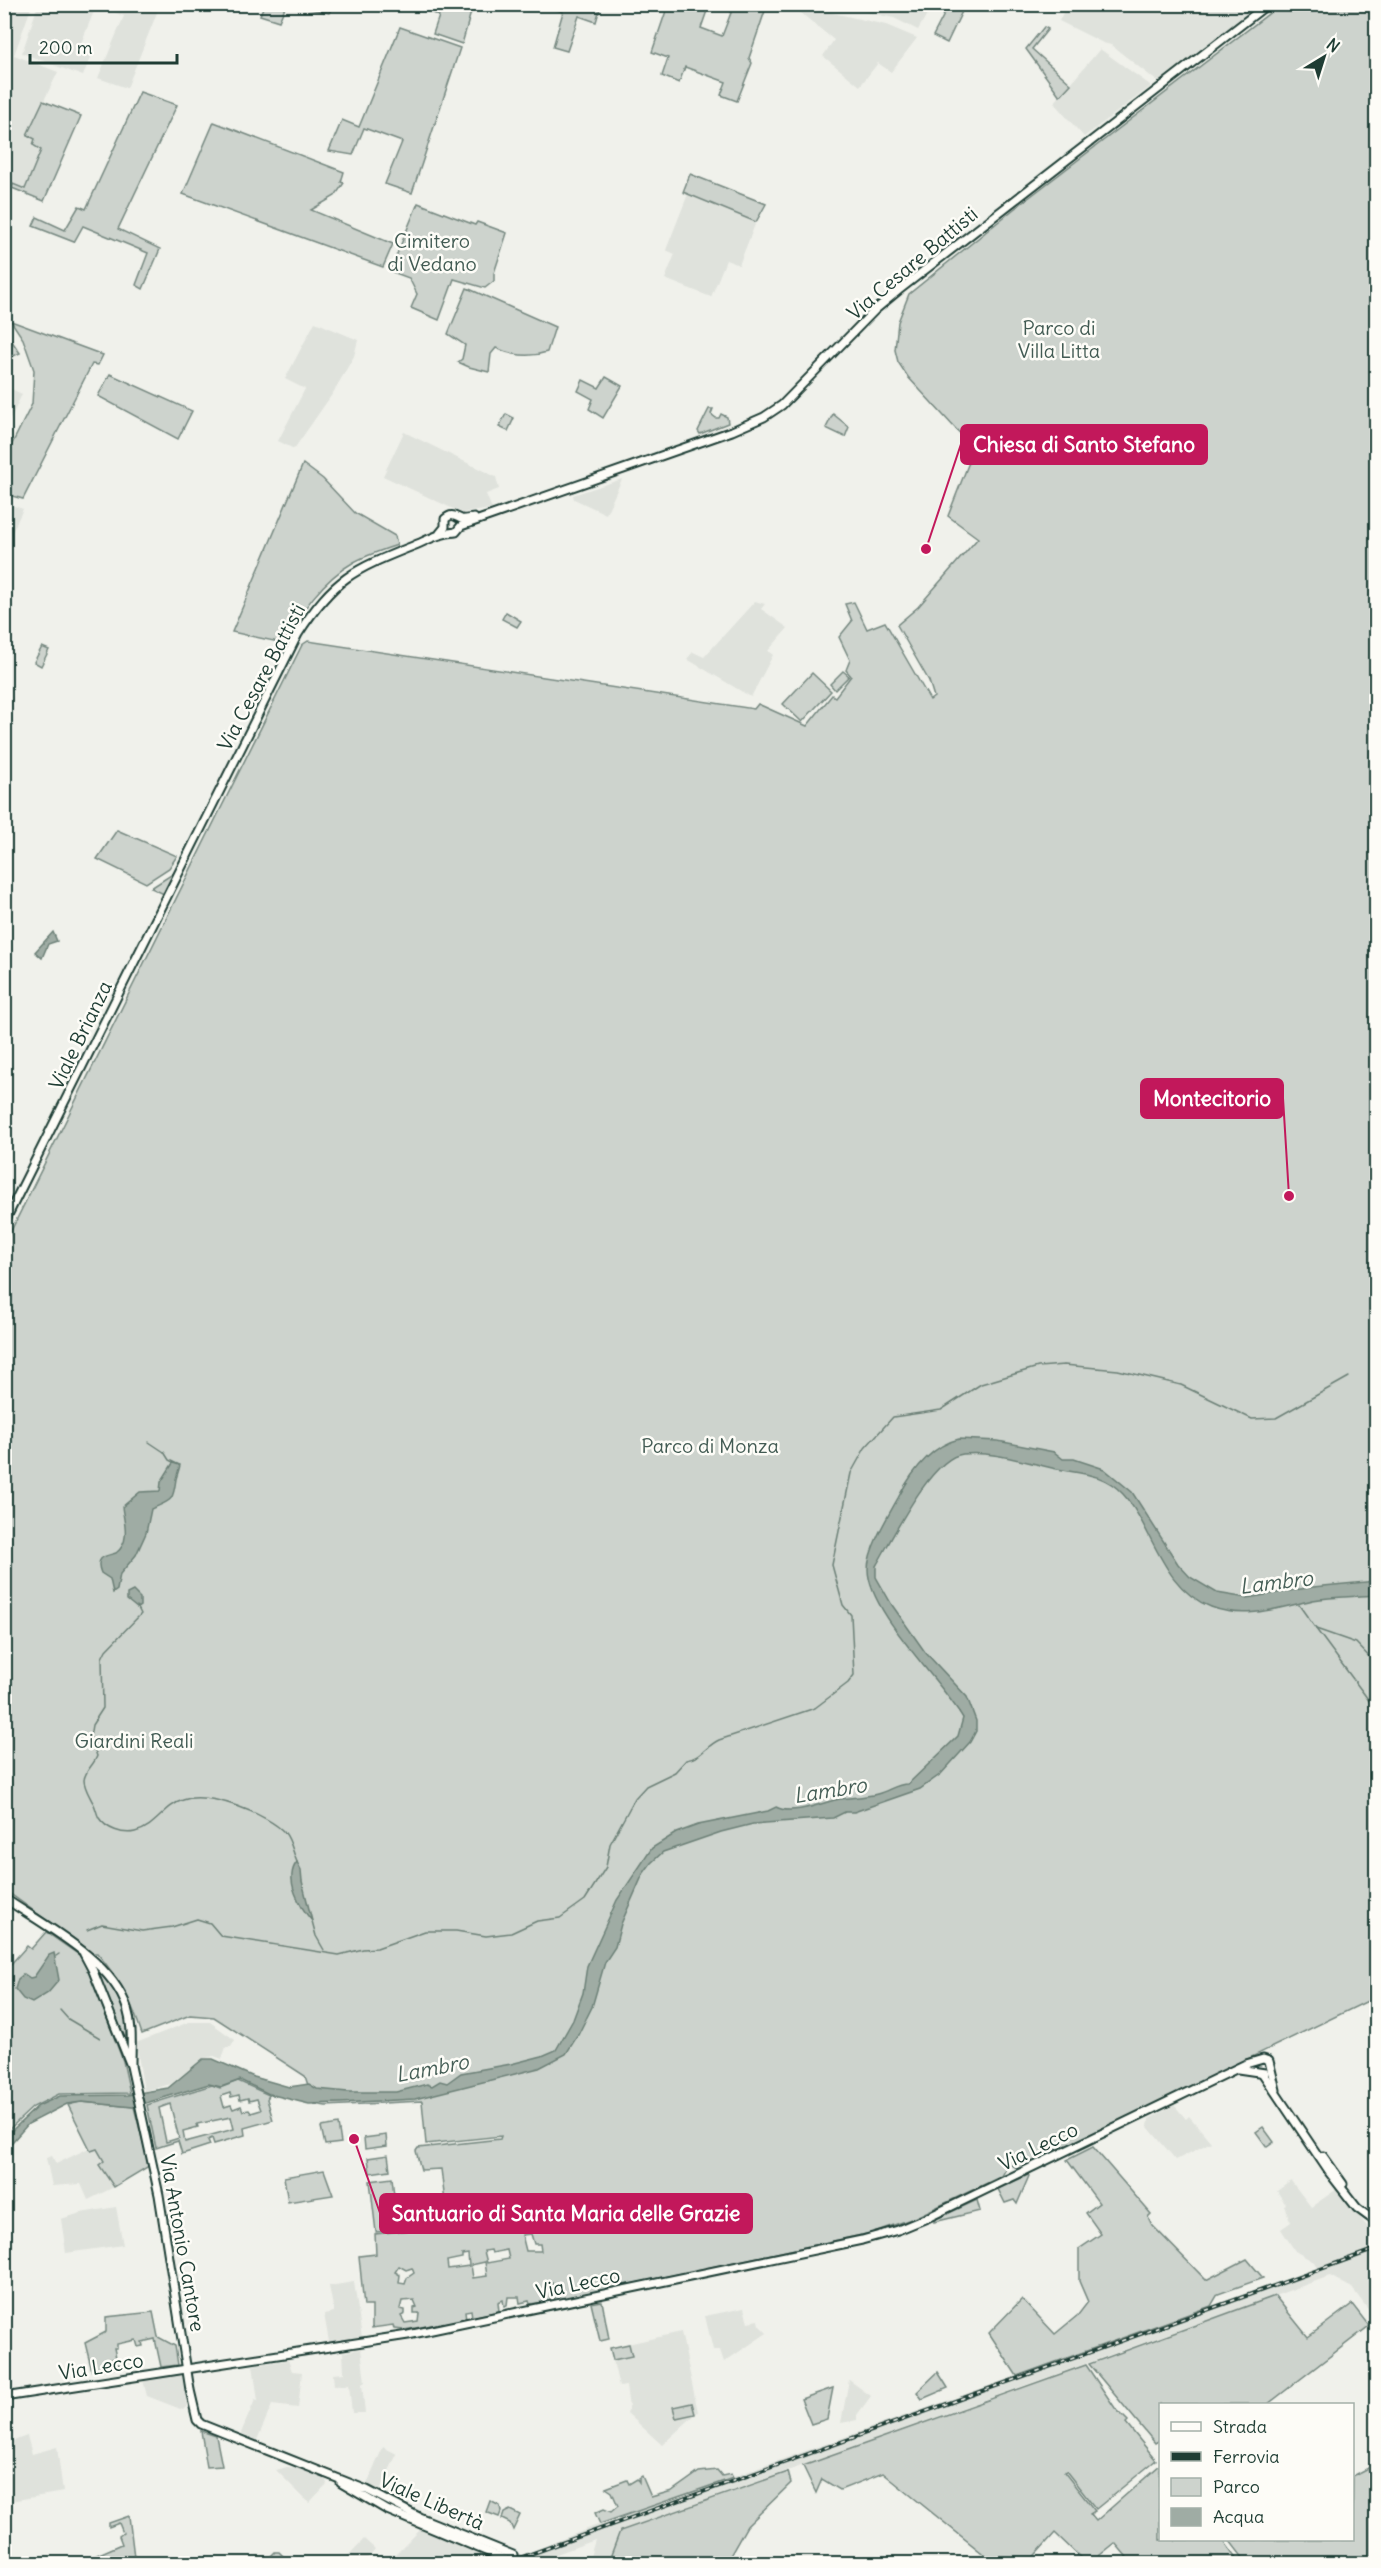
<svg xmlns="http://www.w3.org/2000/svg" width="1381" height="2568" font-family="Delius,sans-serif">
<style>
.built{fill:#dfe2dc}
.green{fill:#cdd3cd;stroke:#768880;stroke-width:1.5;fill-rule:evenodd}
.water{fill:#9faca4;stroke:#6c8077;stroke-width:1.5}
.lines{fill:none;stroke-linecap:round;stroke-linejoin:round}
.stream{stroke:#6c8077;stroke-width:1.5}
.secondary-tunnel{stroke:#c6cdc6;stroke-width:7;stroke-dasharray:7 3.5;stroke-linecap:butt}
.secondary-casing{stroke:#1f3d34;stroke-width:11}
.secondary{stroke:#fdfcf7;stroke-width:7}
.rail-casing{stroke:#1f3d34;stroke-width:4}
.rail{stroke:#fdfcf7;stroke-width:1.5;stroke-dasharray:4.5;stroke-linecap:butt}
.labels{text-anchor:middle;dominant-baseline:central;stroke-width:5;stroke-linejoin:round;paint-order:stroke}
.park-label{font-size:20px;fill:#425b53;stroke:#fdfcf7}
.street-label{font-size:20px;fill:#1f3d34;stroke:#fdfcf7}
.water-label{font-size:21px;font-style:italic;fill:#455e56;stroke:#fdfcf7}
.leader{fill:none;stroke:#c2185b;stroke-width:2}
.callout-dot{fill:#c2185b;stroke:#fdfcf7;stroke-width:2}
.callout{fill:#c2185b;stroke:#c2185b;stroke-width:2}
.callout-label{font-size:21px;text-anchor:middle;font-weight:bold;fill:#fff}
</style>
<rect width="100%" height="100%" fill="#f0f1eb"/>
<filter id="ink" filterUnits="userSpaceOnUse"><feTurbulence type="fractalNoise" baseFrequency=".0167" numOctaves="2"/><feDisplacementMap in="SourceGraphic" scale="12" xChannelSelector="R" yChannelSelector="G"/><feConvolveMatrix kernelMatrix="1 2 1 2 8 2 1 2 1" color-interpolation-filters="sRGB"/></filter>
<g filter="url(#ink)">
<!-- built -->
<g class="built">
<path d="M4,5H32L14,55L58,72L27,135L35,139L41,149L25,190L5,180Z"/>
<path d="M38,5H78L94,11L80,46L93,50L83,76L22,53Z"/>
<path d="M96,5H160L127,88L98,78L124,16Z"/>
<path d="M798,5L886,25L917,38L891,72L878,63L860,86L823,56L834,40L796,9Z"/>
<path d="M833,5L932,4V5L918,30L894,18Z"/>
<path d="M1067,5V4L1259,5L1158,82L1111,45L1103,43L1059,21Z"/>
<path d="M1100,49L1150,85V87L1084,137L1054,103Z"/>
<path d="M688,194L756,222L739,265L726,260L711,297L665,279L675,254L666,250Z"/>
<path d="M315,322L358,340L354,356L333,393L294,449L278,441L305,389L285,379Z"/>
<path d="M5,386L22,394L5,431Z"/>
<path d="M404,432L496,477L499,489L486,494L492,509L462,513L383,476Z"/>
<path d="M622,479L606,514L574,499L573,495Z"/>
<path d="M5,503L23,509L5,547L4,503Z"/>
<path d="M755,601L765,604L761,609L788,628L768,651L773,655L751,697L687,659L693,652L704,657Z"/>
<path d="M189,2022H210L235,2040L231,2047H226L222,2059L214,2056L202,2059L171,2084L144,2091L136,2043Z"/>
<path d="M1174,2105L1186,2119L1189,2116L1211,2142L1176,2160L1148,2127L1149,2119Z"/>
<path d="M89,2148L91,2151L97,2148L104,2161L99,2165L114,2187L88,2200L81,2184L52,2186L46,2158L52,2156L56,2164Z"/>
<path d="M1291,2181L1311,2207L1337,2189L1370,2230L1376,2231V2320L1352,2288L1330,2276L620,2531L608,2563H588L595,2540L540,2560L525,2554L600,2524L1318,2269L1314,2262L1295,2251L1281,2229L1291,2222L1284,2206L1286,2205L1277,2191Z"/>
<path d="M116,2207L123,2245L66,2253L61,2219L81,2213Z"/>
<path d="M354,2282L362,2338L329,2342L324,2314L334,2312L329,2286Z"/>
<path d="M744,2308L748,2322L758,2320L759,2325L767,2333L724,2362L720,2350H713L705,2316Z"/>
<path d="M681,2332L698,2412L662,2445L627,2413L629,2407L626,2386L619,2387L610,2348Z"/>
<path d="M361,2349L365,2382L362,2384L365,2413H352L349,2385L334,2386L333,2374L344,2373L343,2352Z"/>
<path d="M288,2360L292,2371L302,2372L298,2408L272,2405L257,2440L241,2433L255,2400L258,2401L253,2365Z"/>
<path d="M182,2374L187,2406L183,2410L147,2396L143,2380Z"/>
<path d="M849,2380L871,2396L857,2415V2420L841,2423Z"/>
<path d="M27,2436L32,2454L57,2447L63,2492L5,2502V2446L13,2445V2441Z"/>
<path d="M383,2447L397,2454L380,2490L367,2484Z"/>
<path d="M287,2467L298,2468L326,2480L327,2484L309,2503L276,2470Z"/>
<path d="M421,2529L500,2560L507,2563L400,2564L392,2558Z"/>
<path d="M364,2539L375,2549L365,2561L367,2563H341Z"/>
</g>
<!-- green -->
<g class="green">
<path d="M312,4L341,5L350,8H332L329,13L310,9Z"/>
<path d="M264,5H286L279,21L260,15Z"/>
<path d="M424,5H473L462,44L433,34L439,16L423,9Z"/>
<path d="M543,5L601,4V5L596,22L579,16L567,51L553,47L563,12Z"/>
<path d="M668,5H709L701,28L722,36L734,5H767L749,58L752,63L737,101L721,95L726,82L685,67L679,83L662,76L668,58L652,52Z"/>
<path d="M949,5H965L947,43L933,36Z"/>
<path d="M1280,5H1376V1997L1019,2169L1011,2165L1007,2167L1002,2176L914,2218L871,2233L555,2300L552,2282H547L551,2301L530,2304L529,2301L520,2303L519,2297H508L507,2305L504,2306L503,2300L498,2302L499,2311L472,2317L471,2310L465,2311L466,2319L404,2330L394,2329L393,2325L372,2328V2306H364L359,2256L376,2254L375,2234L448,2226L441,2169L421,2170L416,2151L418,2148L500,2139L501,2136L426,2144L422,2101L326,2106L314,2104L305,2076L214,2017L190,2015L142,2034C131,2000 120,1980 97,1953H92L5,1890V1243L302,645L308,641L754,709L758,704L807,726L832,695L835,697L851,676L846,670L850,660L839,637L852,621L845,604L854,602L867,629L885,622L930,700L934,697L929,681L897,625L918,607L978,538L948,516L971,457L967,441L908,377L898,362L895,350L898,322L909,294L1014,209ZM531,2234L534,2244H540L541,2251H526L522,2235ZM491,2250L492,2253L507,2250L509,2259L487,2263L484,2251ZM468,2254L469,2266L448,2269L447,2261L462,2258V2255ZM485,2262L487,2276L473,2278L471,2265ZM399,2266L406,2270L412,2268L414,2273L407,2278L405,2284L399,2283L400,2275L395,2272ZM414,2300L417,2307L414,2308V2313H419L418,2321L405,2323L401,2316L405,2314V2310L400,2309L402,2301Z"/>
<path d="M400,27L460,48L412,193L385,184L402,142L364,128L353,155L329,151L342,120L359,127Z"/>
<path d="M1044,27L1048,29L1032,49L1071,84L1060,96L1026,49Z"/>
<path d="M140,92L177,105L118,229L160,249L143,289L136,285L148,253L83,226L74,242L33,226L37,217L65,230L79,206L86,209Z"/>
<path d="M43,101L81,116L44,201L12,188L13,184L25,189L41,150L33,145L35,139L27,135Z"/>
<path d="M214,122L344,172L341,182L344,183L335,196L311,210L393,244L383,267L183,194Z"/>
<path d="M690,174L766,204L756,222L683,192Z"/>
<path d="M418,203L475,225L477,222L507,233L494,273V281L485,288L454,279L439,320L411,308L417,294L409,278L390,271Z"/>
<path d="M467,288L555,327L547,352C529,358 513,356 496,348L491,354L489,372L469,367L458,362L462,359L465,345L448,334Z"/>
<path d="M11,321L103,355L98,365L92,364L23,499L5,494V458L32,404L34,370L23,339Z"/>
<path d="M5,331L20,353L5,360H4Z"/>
<path d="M110,374L192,411L178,439L98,396Z"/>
<path d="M606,377L622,386L603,418L589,409L593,399L578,391L583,380L599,388Z"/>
<path d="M709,409H713L711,414L716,418H719L721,414L727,417L728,423L700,434L698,431Z"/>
<path d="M506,414L514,418L508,431L499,427Z"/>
<path d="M833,414L849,427L845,437L826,428Z"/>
<path d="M303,464L323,479L355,513L395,536L397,545C383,550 367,555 354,562C322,580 301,612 283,643L232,632Z"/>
<path d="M506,612L521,621L517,627L502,619Z"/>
<path d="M42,647L49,650L41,666L34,662Z"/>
<path d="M843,671L849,676L835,690L830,684Z"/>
<path d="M812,673L831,691L802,722L783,704Z"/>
<path d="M117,830L177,856L169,868L146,883L97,859Z"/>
<path d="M174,873L164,894L151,888Z"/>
<path d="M46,1932L79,1955L86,1963L123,2061L130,2093L59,2094L33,2107L5,2133V1960L10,1965L27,1946L31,1949Z"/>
<path d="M91,1961C110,1981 132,2010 125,2039H123Z"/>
<path d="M238,2081L269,2095L267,2099L273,2120L244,2128L245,2135L214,2144L212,2138L208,2140L210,2145L182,2154L178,2141L156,2148L147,2105L212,2085L220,2088ZM230,2093L231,2097L239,2095L240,2100L248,2098L249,2101L257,2099L261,2110L251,2113L249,2110L243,2111L241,2106L233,2109L231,2105L224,2107L221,2096ZM170,2104L179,2138L166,2142L159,2108ZM231,2117L234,2129L185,2142L183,2131L198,2127L197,2124Z"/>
<path d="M80,2102L134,2107L149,2166L114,2187L99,2165L104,2161L97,2149L91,2151L68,2105Z"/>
<path d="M338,2124L341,2143L325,2145L321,2127Z"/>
<path d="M1263,2127L1274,2142L1267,2147L1256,2132Z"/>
<path d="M386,2135L387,2146L365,2149L364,2138Z"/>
<path d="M1093,2147L1151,2214L1148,2217L1152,2225L1206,2280L1247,2259L1263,2278L1218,2294L1211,2306L1017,2376L989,2333L1022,2299L1055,2334L1078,2315L1088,2302L1079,2281V2249L1101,2234L1086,2213L1099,2203L1067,2160Z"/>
<path d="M388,2155L390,2170L370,2173L368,2158Z"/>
<path d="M324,2170L333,2195L288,2202L284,2177Z"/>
<path d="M1028,2175L1029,2176L1017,2204L1014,2200L1005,2203L998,2189Z"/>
<path d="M392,2178L398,2230L376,2232L370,2181Z"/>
<path d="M977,2200L980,2211L934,2222V2220Z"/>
<path d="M1275,2296L1308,2337L1352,2304L1369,2326L1268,2404H1160V2440L1155,2443L1089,2364Z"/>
<path d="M602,2301L609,2339L600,2341L591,2303Z"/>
<path d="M153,2312L158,2337L175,2346L178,2365L161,2367L155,2339L142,2342L143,2346L138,2347L136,2340L117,2344V2348H114L116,2358L109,2360V2365L119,2364L120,2367L92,2371L85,2343L106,2332V2317Z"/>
<path d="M629,2344L632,2356L613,2360L610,2348Z"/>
<path d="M1086,2365L1115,2408L1128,2421L1126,2423L1156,2460L1096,2509L1066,2471L1064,2472L1095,2511L1090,2514L1096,2521L1160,2465V2540H1223L1240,2563H1132L1115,2543L1090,2563H1086L1055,2533L1028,2563H983L987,2557L883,2473L840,2490L822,2479L816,2493L803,2466Z"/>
<path d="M938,2372L948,2388L922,2399L917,2392Z"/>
<path d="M833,2388L827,2419L811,2424L801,2399Z"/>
<path d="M692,2403L695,2414L676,2418L673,2407Z"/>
<path d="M201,2431L216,2436L222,2466L207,2467Z"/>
<path d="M1376,2464V2563H1247L1230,2541L1233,2540H1352L1353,2476Z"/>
<path d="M717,2470L722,2476L731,2474L733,2478L600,2524L595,2513L604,2509L611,2512L618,2506L612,2492L606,2488L627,2480L629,2484L637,2479L639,2482V2478L642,2476L651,2497L672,2491L699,2472Z"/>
<path d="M788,2472L791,2483L747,2526L727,2561L712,2556L709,2563H608L620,2531Z"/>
<path d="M490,2501L500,2506L501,2512L499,2517L486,2512Z"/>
<path d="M510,2510L520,2515L513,2530L510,2523L502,2519L504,2513Z"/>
<path d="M129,2516L134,2557L121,2559L118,2563H96L90,2558L122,2544L119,2536L123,2533L119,2523L109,2527V2523Z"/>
<path d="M275,2552H279L290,2563H264Z"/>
</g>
<!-- water -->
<g class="water">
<path d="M53,932L57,941L48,944L42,958L35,952Z"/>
<path d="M959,1439L998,1441L1054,1452L1063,1459H1074L1104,1469L1132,1492L1178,1564L1190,1577L1217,1593L1247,1598L1313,1587L1376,1581V1595C1356,1597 1333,1596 1313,1600C1279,1608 1245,1620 1211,1607C1161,1588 1153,1527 1123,1494C1102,1471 1076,1474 1048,1467C1021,1461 992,1451 963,1454C931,1457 892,1539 876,1566V1577L892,1605L925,1652L967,1697L976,1721V1731L970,1742L941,1774L920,1789L854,1812H845L833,1818L753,1824L721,1832L663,1852L651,1863L643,1874L621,1924L615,1947L605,1962L592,2007L578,2035L566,2054L539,2068L415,2099L340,2103L309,2104L269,2094L240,2080L221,2087L209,2084L133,2107L82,2102L67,2104L28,2124L5,2150V2137L38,2106L60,2096L127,2095L168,2088L203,2059H213L254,2077L289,2087L309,2084L317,2089L348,2092H396L427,2084L432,2086L440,2081L447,2083L461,2073L511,2064L542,2056L556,2050L573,2020L583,1993L587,1966L617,1900L652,1848L676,1833L698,1825L768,1811L776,1807C790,1815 817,1805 831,1801C843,1797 863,1798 877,1794C889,1791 896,1784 908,1784L958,1736L963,1718C941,1680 868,1612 868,1569C868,1549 888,1516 898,1498C911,1473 930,1446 959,1439Z"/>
<path d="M173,1463L180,1465C179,1470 177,1475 176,1479C173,1502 172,1500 151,1509L146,1533L136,1555L120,1574L117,1590L113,1593L110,1579L101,1573C94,1556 106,1556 116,1553C131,1542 124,1522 122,1507L140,1492L160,1491L161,1482Z"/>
<path d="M133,1591L140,1598V1606L137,1608L127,1600V1594Z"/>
<path d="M297,1862L301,1870L302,1881L312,1921C301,1908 283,1879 297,1862Z"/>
<path d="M54,1953L59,1980L48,1993L32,2003L23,1999L15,1989L18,1979L24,1974L30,1978L34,1977L49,1955Z"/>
</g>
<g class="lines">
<!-- stream -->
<g class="stream">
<path d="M149,1442L164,1452L169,1460L179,1465"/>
<path d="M1299,1605L1316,1629L1356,1643L1376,1664"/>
<path d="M137,1606L141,1614L106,1650L102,1658L103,1708L92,1725L90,1737L97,1756C94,1765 85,1770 84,1780C84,1787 89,1795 92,1801C96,1806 96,1813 99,1818C106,1829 123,1835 135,1832C156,1827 164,1806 183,1800C208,1791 268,1814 285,1833C291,1840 293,1853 297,1862"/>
<path d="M1316,1629L1376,1710"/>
<path d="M312,1921L316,1936L324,1950"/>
<path d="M87,1930L102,1924L142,1931L172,1927L197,1919L210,1923L221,1936L339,1955L363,1949L377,1948L425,1931H456L486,1936L511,1933L537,1921L560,1918L585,1900L606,1867L610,1844L635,1798L646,1786L675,1772L686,1760C701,1758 706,1746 719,1740L815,1708L848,1683L854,1675L851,1615L843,1605L832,1565L851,1473L865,1448L893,1417L941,1410L981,1384L1038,1367L1064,1365L1118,1370L1181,1385L1252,1419L1276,1418L1349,1377"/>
<path d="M56,1956L59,1954"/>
<path d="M60,2010L68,2019L100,2038"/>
</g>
<!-- secondary-tunnel -->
<g class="secondary-tunnel">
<path d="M513,2555L533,2564"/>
<path d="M505,2559L516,2564"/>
</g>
<defs>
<g id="secondary">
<path d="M440,533L445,527V519C452,513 454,516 461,519C464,520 471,518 474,518"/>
<path d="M4,1223L298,634C334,578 353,570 413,546C428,540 439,533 456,532L461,526L732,431L764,417L782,405L876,309L899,290L1268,4"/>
<path d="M4,1898C44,1925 112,1960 127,2008C133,2027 131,2045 131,2064"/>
<path d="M84,1954L93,1971L131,2066L159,2195L190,2390L197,2420L201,2424L367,2490L419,2517L513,2555"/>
<path d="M1238,2069L1265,2073"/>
<path d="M1263,2074L1329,2172L1357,2208L1376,2222"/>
<path d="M1323,2156L1343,2184"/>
<path d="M4,2397L408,2335L862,2240L898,2230L927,2218L1246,2064L1263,2059L1269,2061L1276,2090"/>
<path d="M341,2483L387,2510L505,2559"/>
</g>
</defs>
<!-- secondary casing -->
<use href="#secondary" class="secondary-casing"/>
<!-- secondary -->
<use href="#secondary" class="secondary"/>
<defs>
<path id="rail" d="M503,2564L1376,2249"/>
</defs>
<!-- rail casing -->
<use href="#rail" class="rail-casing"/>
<!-- rail -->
<use href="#rail" class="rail"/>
</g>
</g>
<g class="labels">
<!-- park labels -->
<g class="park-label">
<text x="432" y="240">Cimitero<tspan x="432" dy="23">di Vedano</tspan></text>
<text x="1059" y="327">Parco di<tspan x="1059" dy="23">Villa Litta</tspan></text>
<text x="710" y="1445">Parco di Monza</text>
<text x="134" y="1740">Giardini Reali</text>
</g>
<!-- street labels -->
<g class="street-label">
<text transform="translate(912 263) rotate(-40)">Via Cesare Battisti</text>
<text transform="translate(261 677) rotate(-62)">Via Cesare Battisti</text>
<text transform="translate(80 1035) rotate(-64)">Viale Brianza</text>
<text transform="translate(1038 2146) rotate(-26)">Via Lecco</text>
<text transform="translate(183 2243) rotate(80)">Via Antonio Cantore</text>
<text transform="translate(578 2283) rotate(-12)">Via Lecco</text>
<text transform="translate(101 2366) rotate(-9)">Via Lecco</text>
<text transform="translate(432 2501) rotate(24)">Viale Libertà</text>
</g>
<!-- water labels -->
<g class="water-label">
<text transform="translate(1276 1582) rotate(-7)">Lambro</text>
<text transform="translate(830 1790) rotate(-9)">Lambro</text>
<text transform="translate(432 2068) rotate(-11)">Lambro</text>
</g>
</g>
<!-- callouts -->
<path class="leader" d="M926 549L961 444M1289 1196L1283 1098M354 2139L380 2213"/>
<g class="callout-dot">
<circle cx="926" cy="549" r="6"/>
<circle cx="1289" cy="1196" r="6"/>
<circle cx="354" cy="2139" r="6"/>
</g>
<g class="callout">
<rect x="961" y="425" width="246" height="39" rx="6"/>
<rect x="1141" y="1079" width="142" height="39" rx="6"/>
<rect x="380" y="2194" width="372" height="39" rx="6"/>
</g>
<g class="callout-label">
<text x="1084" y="452">Chiesa di Santo Stefano</text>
<text x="1212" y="1106">Montecitorio</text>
<text x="566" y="2221">Santuario di Santa Maria delle Grazie</text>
</g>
<!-- margin -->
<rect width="1381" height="2568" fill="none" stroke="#fdfcf7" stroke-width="24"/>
<rect x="12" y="12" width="1357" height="2544" fill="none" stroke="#1f3d34" stroke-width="2" filter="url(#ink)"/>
<!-- legend -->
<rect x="1159" y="2403" width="195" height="138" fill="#fdfcf7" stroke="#a4b0a9" stroke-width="1.5"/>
<rect x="1171" y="2422" width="30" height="9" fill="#fdfcf7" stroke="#a4b0a9" stroke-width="1.5"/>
<text x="1213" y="2433" font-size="18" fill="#1f3d34">Strada</text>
<rect x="1171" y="2452" width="30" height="9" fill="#1f3d34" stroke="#a4b0a9" stroke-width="1.5"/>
<text x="1213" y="2463" font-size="18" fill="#1f3d34">Ferrovia</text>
<rect x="1171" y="2478" width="30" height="18" fill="#cdd3cd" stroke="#a4b0a9" stroke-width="1.5"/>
<text x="1213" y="2493" font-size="18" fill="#1f3d34">Parco</text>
<rect x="1171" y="2508" width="30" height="18" fill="#9faca4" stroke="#a4b0a9" stroke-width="1.5"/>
<text x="1213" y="2523" font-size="18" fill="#1f3d34">Acqua</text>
<!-- north arrow -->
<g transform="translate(1324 57) rotate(38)" stroke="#fdfcf7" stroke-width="4.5" paint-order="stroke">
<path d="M0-4.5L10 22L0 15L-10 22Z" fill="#1f3d34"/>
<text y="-9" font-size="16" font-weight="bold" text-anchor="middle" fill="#1f3d34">N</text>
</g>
<!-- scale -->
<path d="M30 54v9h147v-9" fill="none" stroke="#1f3d34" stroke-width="3"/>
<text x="39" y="54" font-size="18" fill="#1f3d34" stroke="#fdfcf7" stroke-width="4.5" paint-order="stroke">200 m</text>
</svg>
